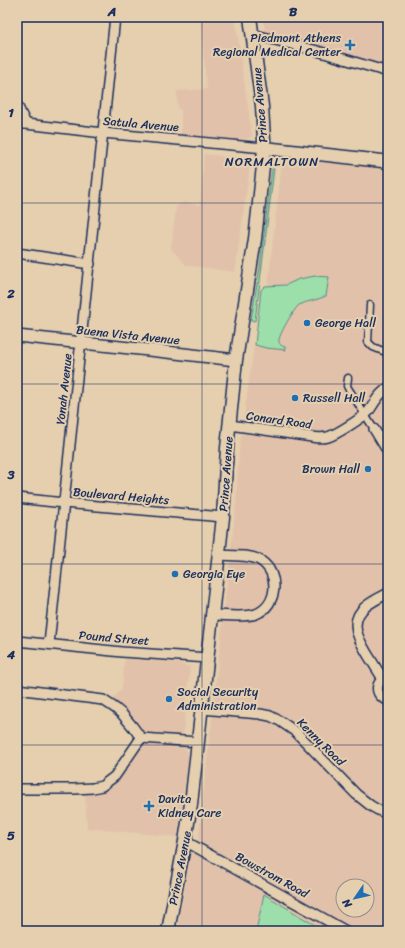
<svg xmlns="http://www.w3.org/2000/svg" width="405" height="948" font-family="Sriracha,sans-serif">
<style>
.built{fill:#e2c1aa;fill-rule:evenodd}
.green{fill:#9cdfaa;stroke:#5c8784}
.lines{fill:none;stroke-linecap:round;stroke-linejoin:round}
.pedestrian-casing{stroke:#1b2f5e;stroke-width:9}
.minor-casing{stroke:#1b2f5e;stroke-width:12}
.tertiary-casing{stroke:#1b2f5e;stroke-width:14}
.secondary-casing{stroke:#1b2f5e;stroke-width:15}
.pedestrian{stroke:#e5cfae;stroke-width:6}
.minor{stroke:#e5cfae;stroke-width:9}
.tertiary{stroke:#e5cfae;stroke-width:11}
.secondary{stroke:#e5cfae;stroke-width:12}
.grid{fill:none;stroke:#1b2f5e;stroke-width:1;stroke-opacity:0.55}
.poi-dot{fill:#1f6fb2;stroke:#e5cfae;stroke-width:1.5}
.labels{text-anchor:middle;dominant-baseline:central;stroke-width:4;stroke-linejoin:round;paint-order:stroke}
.poi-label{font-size:12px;fill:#1b2f5e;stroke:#e5cfae;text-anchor:start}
.street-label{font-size:12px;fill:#1b2f5e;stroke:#e5cfae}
.neighbourhood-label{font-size:13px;letter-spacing:1px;fill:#1b2f5e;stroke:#e5cfae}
.neatline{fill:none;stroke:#1b2f5e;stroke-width:1.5}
.grid-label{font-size:13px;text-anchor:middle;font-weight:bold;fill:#1b2f5e}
</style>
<rect width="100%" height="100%" fill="#e5cfae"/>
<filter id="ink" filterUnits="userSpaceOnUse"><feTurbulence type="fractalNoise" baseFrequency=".025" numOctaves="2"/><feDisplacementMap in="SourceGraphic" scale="8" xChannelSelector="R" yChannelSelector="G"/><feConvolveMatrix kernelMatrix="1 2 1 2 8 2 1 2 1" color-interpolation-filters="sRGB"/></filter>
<g filter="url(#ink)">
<!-- built -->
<g class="built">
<path d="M219,17H235L252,136L237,143L181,137V109H178L177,91L207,89L200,22Z"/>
<path d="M263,17H388V59L386,67L265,31Z"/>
<path d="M204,154L245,159L250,166L235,272L186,265L171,249L176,207L184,202L200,205Z"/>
<path d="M287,159L379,168L388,171V931H327L265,893L256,931H177L191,854L197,850L236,504L239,451L254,346L261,347L282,161ZM343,886H367V910H343Z"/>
<path d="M125,659L178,663L190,667L183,736L143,731L113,699L122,688Z"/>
<path d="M146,742L174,745L183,747L188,752L189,757L178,837L87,828L85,793L103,789L114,783L130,763L141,744Z"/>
</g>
<!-- green -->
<g class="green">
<path d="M272,169H274L255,321L251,320L260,267Z"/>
<path d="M315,276L329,277L326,296C318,300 307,301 299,305C294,309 278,336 279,341C279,345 282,346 285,347L286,350L266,348L255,345L261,290L265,286L286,285L299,279Z"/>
<path d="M264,894L323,930V931H256Z"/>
</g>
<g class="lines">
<defs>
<g id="pedestrian">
<path d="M370,305L368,342L373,347L388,353"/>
<path d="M348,378L347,386L348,388L374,429"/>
</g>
<g id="minor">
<path d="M252,34L314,50L388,72"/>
<path d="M17,105L26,124"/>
<path d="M17,124H26L103,133L264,148"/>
<path d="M17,253L90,264"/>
<path d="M230,425L312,437C317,438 323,438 328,437C337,434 362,418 368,412C376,402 376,396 388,388"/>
<path d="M374,429L388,452"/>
<path d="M17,498L64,503L223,517"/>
<path d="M213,615C225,615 244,618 256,614C278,605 280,574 261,561C251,554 231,556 219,555"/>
<path d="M17,641L122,652L208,658"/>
<path d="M49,644L115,17"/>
<path d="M388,677C374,681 374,696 388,700"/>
<path d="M383,679C378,671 373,663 368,655C360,641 349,625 362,610C369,602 380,598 388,593"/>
<path d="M17,689L103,700L115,708L122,714L133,727L141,738"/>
<path d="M202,709L260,714L270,716L280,721L296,732L356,794L371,806L380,811L388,814"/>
<path d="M141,738L198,742"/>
<path d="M17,789H74L93,788L102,786L115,776L141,738"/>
<path d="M185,841L346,931"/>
</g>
<path id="tertiary" d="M17,336L158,351L236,360"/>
<g id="secondary">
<path d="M264,148L382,161L388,163"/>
<path d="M168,931L185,841L191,804L223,517L227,448L236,360L255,239L263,166L264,140L262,106L250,17"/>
</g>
</defs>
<!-- pedestrian casing -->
<use href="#pedestrian" class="pedestrian-casing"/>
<!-- minor casing -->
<use href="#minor" class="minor-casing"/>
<!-- tertiary casing -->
<use href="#tertiary" class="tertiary-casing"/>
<!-- secondary casing -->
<use href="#secondary" class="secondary-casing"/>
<!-- pedestrian -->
<use href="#pedestrian" class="pedestrian"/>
<!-- minor -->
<use href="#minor" class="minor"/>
<!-- tertiary -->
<use href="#tertiary" class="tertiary"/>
<!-- secondary -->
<use href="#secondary" class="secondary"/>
</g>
</g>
<!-- grid -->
<path class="grid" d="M202,17V931M17,203H388M17,384H388M17,564H388M17,745H388"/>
<!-- markers -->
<g class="poi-dot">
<path d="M348 39h4v4h4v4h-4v4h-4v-4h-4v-4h4z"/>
<circle cx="307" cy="323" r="4"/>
<circle cx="295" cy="398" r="4"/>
<circle cx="368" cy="469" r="4"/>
<circle cx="175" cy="574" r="4"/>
<circle cx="169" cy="699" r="4"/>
<path d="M147 800h4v4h4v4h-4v4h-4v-4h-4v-4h4z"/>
</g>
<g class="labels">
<!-- poi labels -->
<g class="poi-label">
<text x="341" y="38" text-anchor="end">Piedmont Athens<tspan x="341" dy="14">Regional Medical Center</tspan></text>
<text x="315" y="323">George Hall</text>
<text x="303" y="398">Russell Hall</text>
<text x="360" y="469" text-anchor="end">Brown Hall</text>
<text x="183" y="574">Georgia Eye</text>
<text x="177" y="692">Social Security<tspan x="177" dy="14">Administration</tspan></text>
<text x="158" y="799">Davita<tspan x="158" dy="14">Kidney Care</tspan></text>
</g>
<!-- street labels -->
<g class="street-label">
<text transform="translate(260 105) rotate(-95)">Prince Avenue</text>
<text transform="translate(141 124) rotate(5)">Satula Avenue</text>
<text transform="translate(128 335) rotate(6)">Buena Vista Avenue</text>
<text transform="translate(64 389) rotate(-84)">Yonah Avenue</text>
<text transform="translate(279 420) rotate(8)">Conard Road</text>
<text transform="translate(226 474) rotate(-86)">Prince Avenue</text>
<text transform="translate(121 496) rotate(5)">Boulevard Heights</text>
<text transform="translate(114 638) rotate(5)">Pound Street</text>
<text transform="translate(321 742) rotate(45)">Kenny Road</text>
<text transform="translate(180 868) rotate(-79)">Prince Avenue</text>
<text transform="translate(272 875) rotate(29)">Bowstrom Road</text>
</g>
<!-- neighbourhood labels -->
<g class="neighbourhood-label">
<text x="272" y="161">NORMALTOWN</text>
</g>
</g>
<!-- margin -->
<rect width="405" height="948" fill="none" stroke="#e5cfae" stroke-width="44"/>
<!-- north arrow -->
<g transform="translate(355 898) rotate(236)"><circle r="19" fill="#e5cfae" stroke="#948f8e"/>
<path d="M0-3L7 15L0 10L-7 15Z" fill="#1f6fb2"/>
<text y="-6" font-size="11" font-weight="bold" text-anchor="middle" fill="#1b2f5e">N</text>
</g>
<rect x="22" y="22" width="361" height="904" class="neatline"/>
<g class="grid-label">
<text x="112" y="16">A</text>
<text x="293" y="16">B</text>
<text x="11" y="117">1</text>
<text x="11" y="298">2</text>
<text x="11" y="479">3</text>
<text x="11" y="659">4</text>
<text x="11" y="840">5</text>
</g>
</svg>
